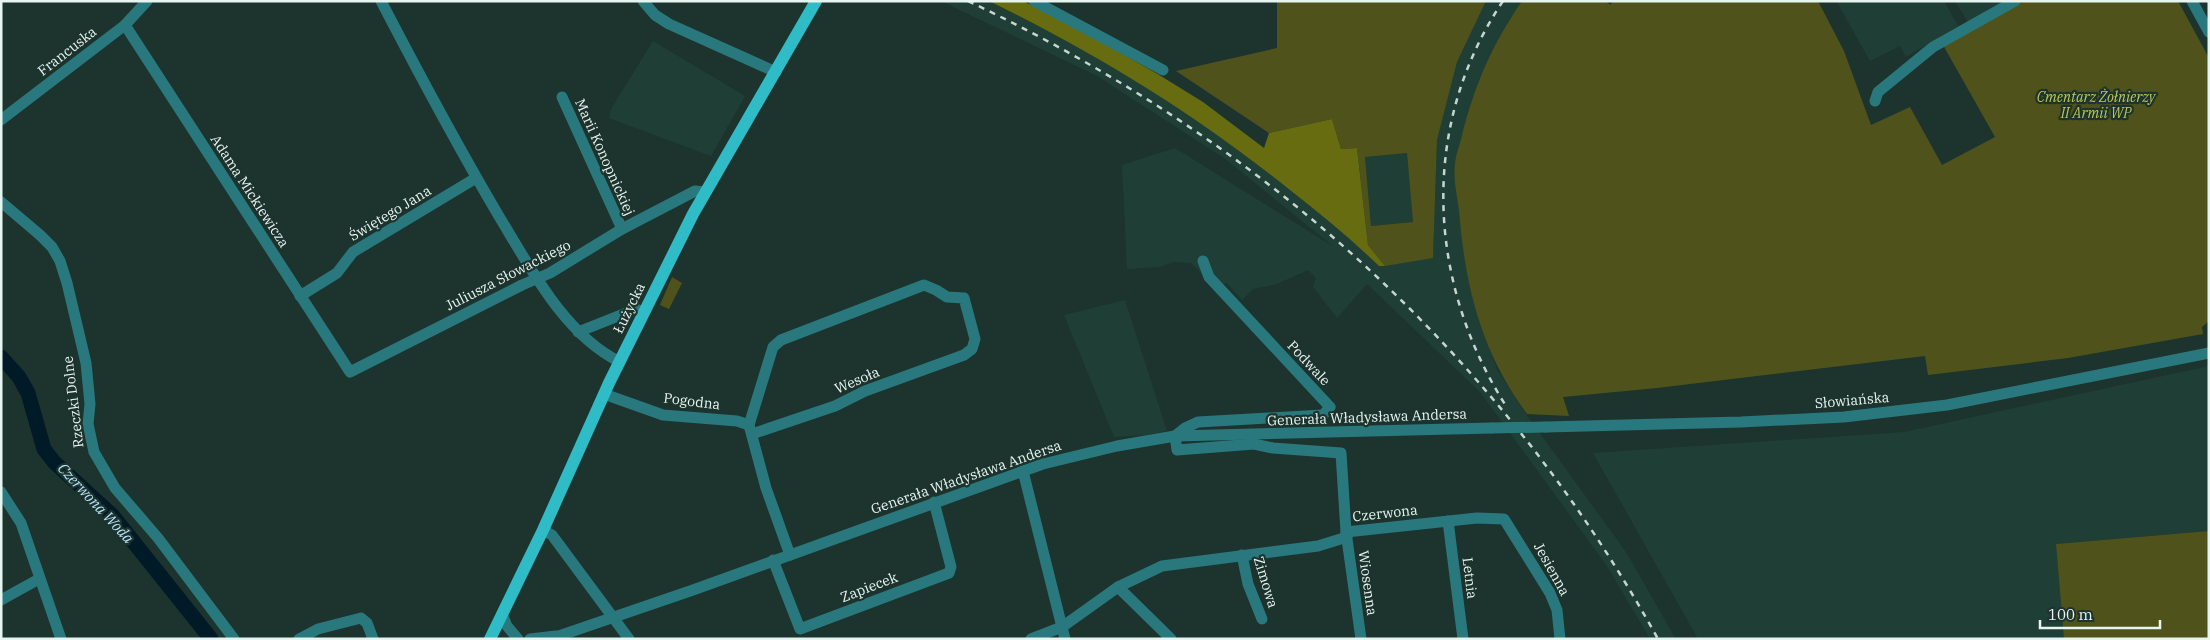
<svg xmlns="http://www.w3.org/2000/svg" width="2210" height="640" font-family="'IBM Plex Serif',serif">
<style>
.built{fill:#1f3f36}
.green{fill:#4f531b;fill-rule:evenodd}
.forest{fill:#666c0f}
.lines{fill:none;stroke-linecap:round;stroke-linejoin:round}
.river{stroke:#001a28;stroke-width:15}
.minor{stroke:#29787e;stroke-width:11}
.major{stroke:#2fbcc7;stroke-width:12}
.rail{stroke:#c6d5d0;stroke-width:2.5;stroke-dasharray:6 6;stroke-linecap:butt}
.minor-bridge{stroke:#29787e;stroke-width:11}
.labels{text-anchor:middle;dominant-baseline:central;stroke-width:4.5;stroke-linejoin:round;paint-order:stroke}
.street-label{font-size:14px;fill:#e7f5f0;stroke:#1d332d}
.park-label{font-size:14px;font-style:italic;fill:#bec755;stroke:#1d332d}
.water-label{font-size:15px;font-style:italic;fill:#b7e2f9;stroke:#1d332d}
</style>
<rect width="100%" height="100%" fill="#1d332d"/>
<!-- built -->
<g class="built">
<path d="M941,1H989L1091,53L1163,97L1242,151L1350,237L1380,266L1433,257L1437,140L1457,62L1486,1H1522L1508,22L1478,319L1497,369L1521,407L1626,552L1676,639H1650L1607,566L1480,392L1367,284L1337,318L1313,287L1316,278L1308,270L1277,284L1253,289L1242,300L1227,283L1219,285L1211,283L1191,263L1174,262L1159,267L1127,269L1122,165L1175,148L1334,247L1224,158L1097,76Z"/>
<path d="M1839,1H1944L1958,26L1906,57L1900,46L1870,61L1837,2Z"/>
<path d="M1955,1H2007L1968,22Z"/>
<path d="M653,41L745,96L711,156L609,118L611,109Z"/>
<path d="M1407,153L1413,222L1371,226L1365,157Z"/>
<path d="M1125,300L1167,431L1146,435L1114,437L1064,315Z"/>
<path d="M2209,366V531L2056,544L2064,639H1698L1593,453L1904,432Z"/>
</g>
<!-- green -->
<g class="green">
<path d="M1277,1H1486L1457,62L1437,140L1433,258L1385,266L1368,245L1357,148L1341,149L1332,119L1269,133L1176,71L1277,48ZM1407,153L1413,222L1371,226L1365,157Z"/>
<path d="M1522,1H1605L1611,5L1612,1H1818L1844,51L1871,125L1910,107L1942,165L1995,137L1943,45L2023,1H2178L2209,58V321L2202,327L2203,334L2068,358L1928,375L1925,356L1657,388L1563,397L1569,416L1527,414C1481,352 1465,286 1459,210C1457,195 1453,179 1455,164C1456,153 1461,142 1463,131C1476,82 1493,43 1522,1Z"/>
<path d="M672,277L682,283L669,309L660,305Z"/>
<path d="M2209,531V639H2064L2056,544Z"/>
</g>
<!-- forest -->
<path class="forest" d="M989,1H1023L1073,26L1156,73L1203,102L1264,148L1269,133L1332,119L1341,149L1357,148L1368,245L1385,266H1379C1351,239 1321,214 1290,190C1194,113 1099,55 989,1Z"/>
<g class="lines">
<!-- river -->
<path class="river" d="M1,357L19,377L28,393L44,449L54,462L112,515L211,639"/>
<!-- minor -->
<g class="minor">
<path d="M381,1C419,74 458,147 500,218C531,269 565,335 620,362"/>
<path d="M643,1L655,15L669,24L776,72"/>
<path d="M1034,1L1163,70"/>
<path d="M2192,1L2209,32"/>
<path d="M125,25L350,372L522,285L550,273L622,229L695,191L705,192"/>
<path d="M562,97L622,229"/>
<path d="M1875,101L1878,92L1933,47L2015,1"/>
<path d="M1,120L125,25L147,1"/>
<path d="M1,202L40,235L52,247L60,261L67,283L86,363L90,404L88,424L94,452L115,488L158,538L234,639"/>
<path d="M1203,261L1209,277L1330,407L1323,415L1198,422L1185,428L1175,436L1177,450L1254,444L1273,448L1341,453L1346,532L1477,518L1504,519L1550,593L1557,610L1560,639"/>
<path d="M300,296L337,273L353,252L476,178"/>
<path d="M578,332L636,309L643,312"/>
<path d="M604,394L663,415L737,421L749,425"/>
<path d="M1546,427L1741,422L1844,417L1947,405L2209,353"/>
<path d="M752,434L835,406L865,391L964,355L972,349L975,339L964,298L947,297L936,290L924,285L781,340L773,347L749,425L766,488L790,555"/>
<path d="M1023,471L1065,639"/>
<path d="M1,492L21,523L61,639"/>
<path d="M1448,521L1463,639"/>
<path d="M543,530L552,535L629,639"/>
<path d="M1346,532L1361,639"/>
<path d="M1242,555L1248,584L1262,619"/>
<path d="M773,560L800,629L949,573L951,567L934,502"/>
<path d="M1118,587L1162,566L1318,546L1347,537"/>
<path d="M1,600L39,579"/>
<path d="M502,614L507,626L518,639"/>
<path d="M299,639L318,629L361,618L367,623L373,639"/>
<path d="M530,639L556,636"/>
<path d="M550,639L693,590L1043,464L1117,446L1175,436L1492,428"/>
<path d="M1031,639L1062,627L1118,587L1171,639"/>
</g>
<!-- major -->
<path class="major" d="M490,639L543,530L609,383L693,214L816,1"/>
<!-- rail -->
<g class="rail">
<path d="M968,1C1262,140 1500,353 1658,639"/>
<path d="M1503,1C1419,126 1427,282 1506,406"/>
</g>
<!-- minor-bridge -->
<path class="minor-bridge" d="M1492,428L1546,427"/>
</g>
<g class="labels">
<!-- street labels -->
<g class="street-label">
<text transform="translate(67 51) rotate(-38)">Francuska</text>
<text transform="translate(605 157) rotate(66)">Marii Konopnickiej</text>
<text transform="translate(250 191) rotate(57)">Adama Mickiewicza</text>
<text transform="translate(390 213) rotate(-31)">Świętego Jana</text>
<text transform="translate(508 275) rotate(-27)">Juliusza Słowackiego</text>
<text transform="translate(629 308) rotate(-64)">Łużycka</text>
<text transform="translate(1309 363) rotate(47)">Podwale</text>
<text transform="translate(857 380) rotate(-23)">Wesoła</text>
<text transform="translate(1852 400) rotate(-5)">Słowiańska</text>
<text transform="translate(692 401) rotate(7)">Pogodna</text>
<text transform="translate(73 402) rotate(-97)">Rzeczki Dolne</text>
<text transform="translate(1367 417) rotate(-2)">Generała Władysława Andersa</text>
<text transform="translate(966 477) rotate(-19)">Generała Władysława Andersa</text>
<text transform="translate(1385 513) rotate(-6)">Czerwona</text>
<text transform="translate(1552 569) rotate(61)">Jesienna</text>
<text transform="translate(1470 578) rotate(83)">Letnia</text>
<text transform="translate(1266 582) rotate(73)">Zimowa</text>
<text transform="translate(1368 583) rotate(82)">Wiosenna</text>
<text transform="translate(869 587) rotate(-21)">Zapiecek</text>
</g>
<!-- park labels -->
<g class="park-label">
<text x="2096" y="97">Cmentarz Żołnierzy<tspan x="2096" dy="16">II Armii WP</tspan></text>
</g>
<!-- water labels -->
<g class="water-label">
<text transform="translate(96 503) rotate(47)">Czerwona Woda</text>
</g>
</g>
<!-- border -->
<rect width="2210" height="640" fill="none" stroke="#e7f5f0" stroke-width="5"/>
<!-- scale -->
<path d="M2040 620v8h120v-8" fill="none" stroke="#e7f5f0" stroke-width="2.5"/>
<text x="2048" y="620" font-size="15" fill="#e7f5f0" stroke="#1d332d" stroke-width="4" paint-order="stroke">100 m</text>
</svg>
